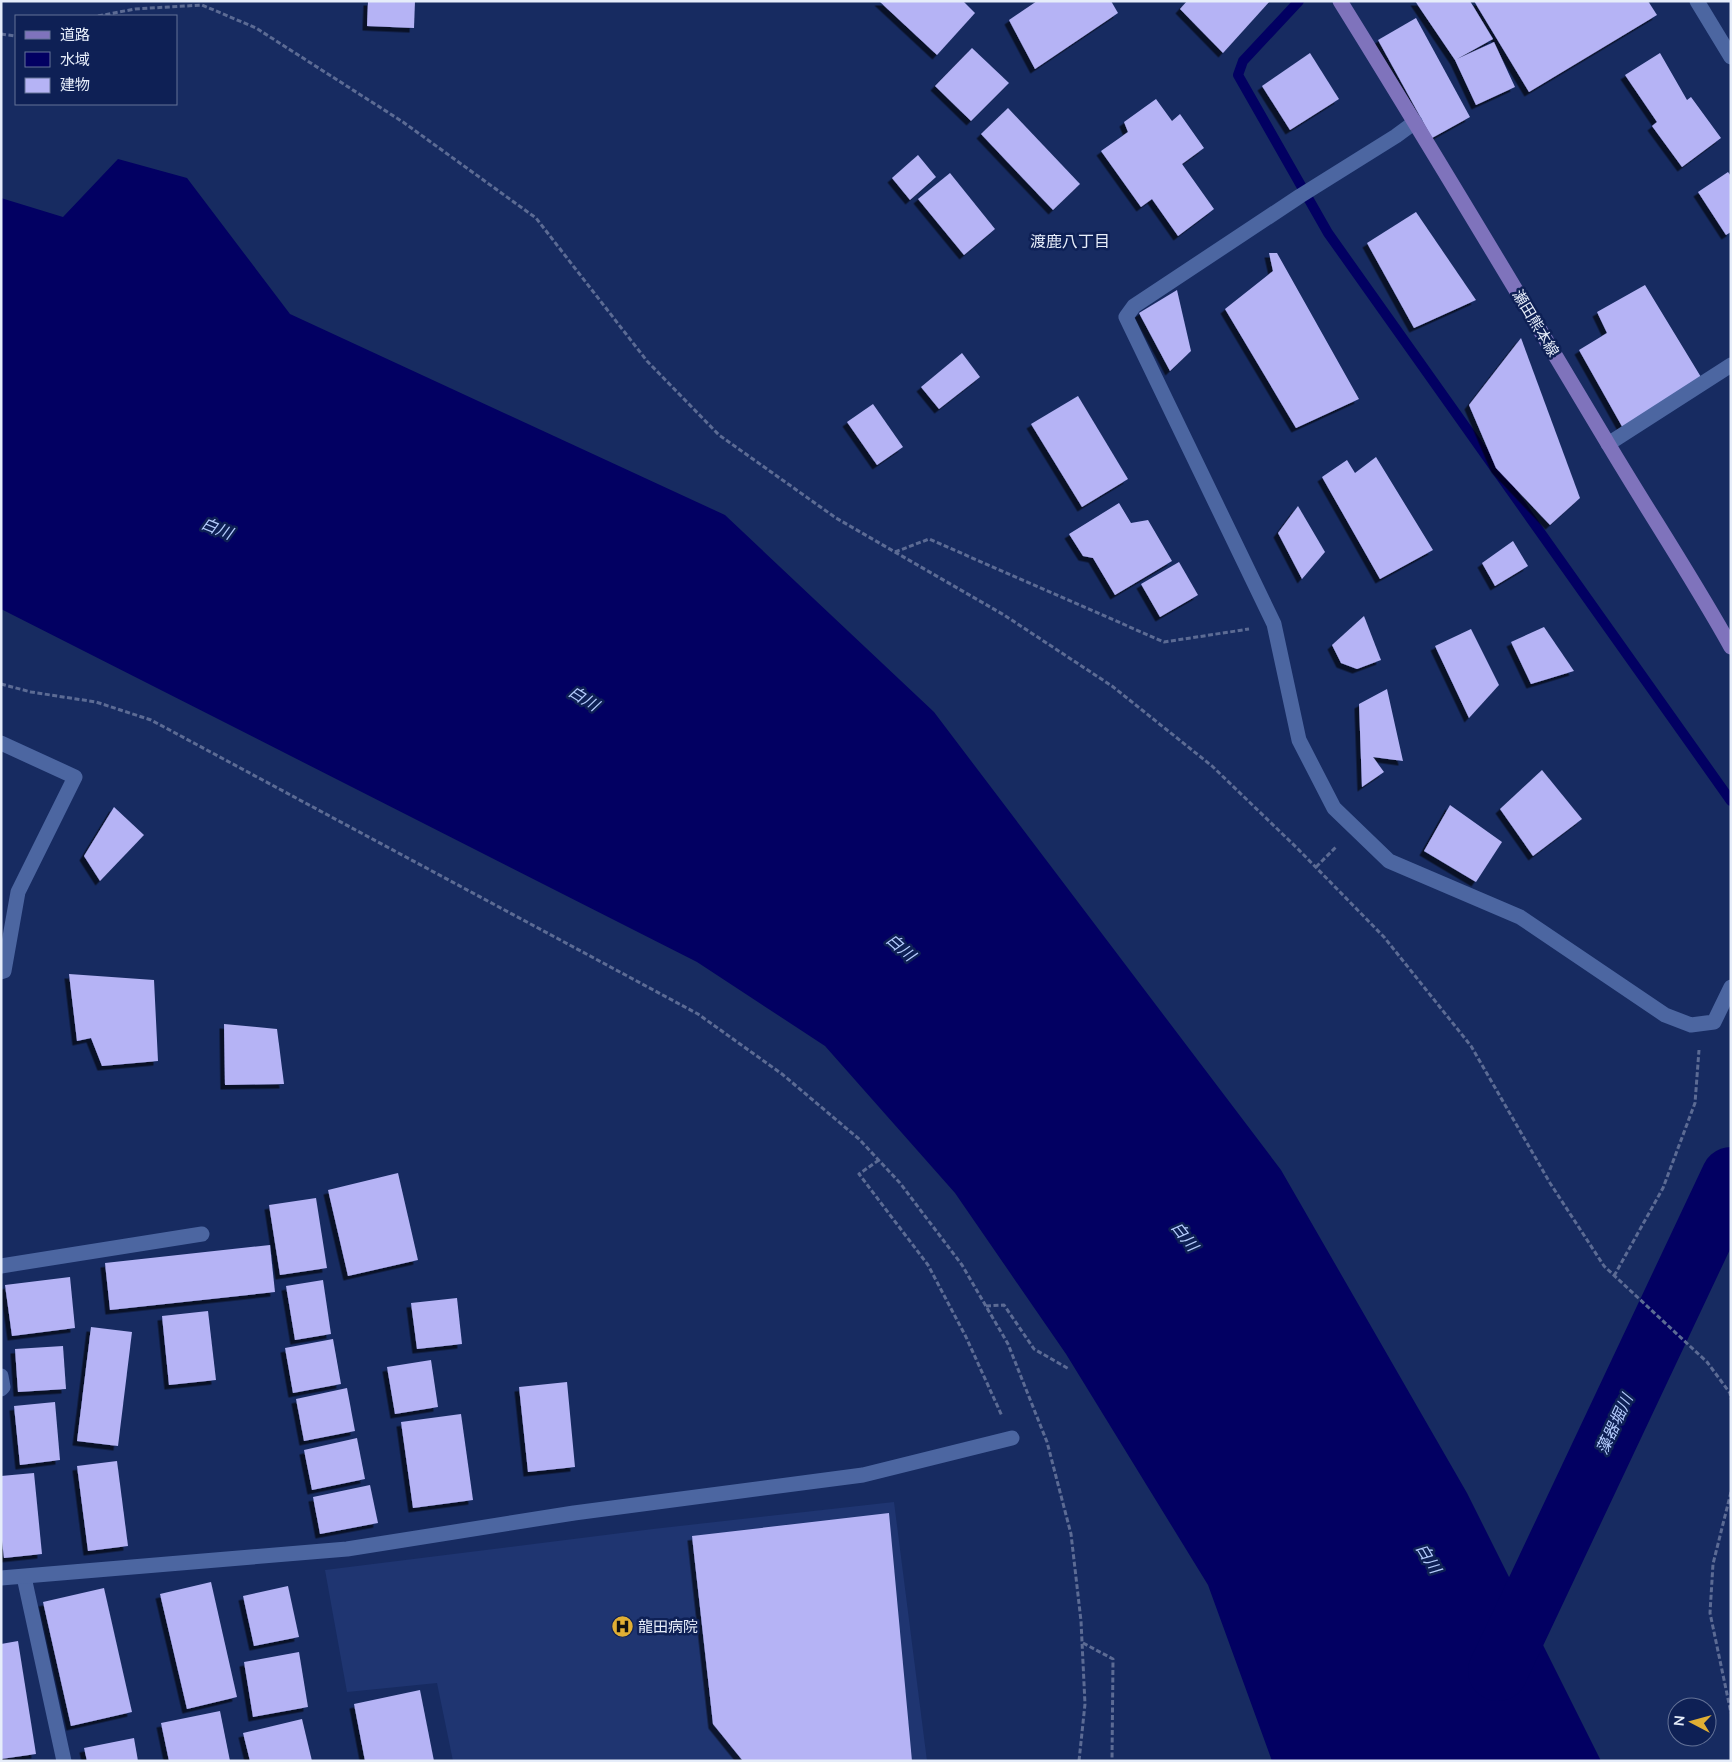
<svg xmlns="http://www.w3.org/2000/svg" width="1732" height="1762" font-family="Mulish,'Noto Sans JP',sans-serif">
<style>
.built{fill:#1f3571}
.water{fill:#020062}
.lines{fill:none;stroke-linecap:round;stroke-linejoin:round}
.stream{stroke:#020062;stroke-width:10}
.river{stroke:#020062;stroke-width:60}
.building{fill:#b5b3f5;filter:url(#shadow)}
.path{stroke:#5c6b94;stroke-width:3;stroke-dasharray:5 2.5;stroke-linecap:butt}
.street{stroke:#4c66a1;stroke-width:15}
.secondary{stroke:#7f73bc;stroke-width:15}
.labels{text-anchor:middle;dominant-baseline:central;stroke-width:5;stroke-linejoin:round;paint-order:stroke}
.street-label{font-size:15px;fill:#e6edfa;stroke:#0e2055}
.poi-label{font-size:15px;fill:#e6edfa;stroke:#0e2055;text-anchor:start}
.neighbourhood-label{font-size:16px;fill:#e6edfa;stroke:#0e2055}
.water-label{font-size:16px;font-style:italic;fill:#b4cbfd;stroke:#0e2055}
</style>
<defs>
<filter id="shadow"><feDropShadow dx="-4.5" dy="4.5" stdDeviation="0" flood-color="#0009"/></filter>
</defs>
<rect width="100%" height="100%" fill="#172b61"/>
<!-- built -->
<path class="built" d="M894,1502L927,1761H453L437,1683L347,1692L325,1570L653,1529Z"/>
<!-- water -->
<path class="water" d="M118,159L187,178L290,314L725,515L934,712L1281,1170L1467,1493L1601,1761H1272L1208,1585L1066,1354L955,1193L825,1046L697,962L1,609V198L63,217Z"/>
<g class="lines">
<!-- stream -->
<path class="stream" d="M1299,1L1243,61L1238,75L1328,233L1731,801"/>
<!-- river -->
<path class="river" d="M1498,1671L1731,1177"/>
</g>
<!-- building -->
<g class="building">
<path d="M368,1H415L414,28L367,26Z"/>
<path d="M879,1H963L975,13L937,55Z"/>
<path d="M1037,1H1111L1118,13L1035,69L1009,20Z"/>
<path d="M1187,1H1270L1223,53L1180,9Z"/>
<path d="M1415,1H1470L1493,39L1457,59L1494,42L1515,87L1476,105L1455,60Z"/>
<path d="M1474,1H1648L1657,15L1529,92Z"/>
<path d="M1416,18L1470,117L1432,138L1378,40Z"/>
<path d="M972,48L1009,83L971,121L935,86Z"/>
<path d="M1310,53L1339,99L1290,130L1262,86Z"/>
<path d="M1660,53L1687,100L1691,97L1721,138L1682,167L1652,126L1657,122L1625,75Z"/>
<path d="M1156,99L1172,121L1180,114L1204,148L1182,164L1214,209L1178,236L1152,199L1141,207L1101,151L1128,132L1124,122Z"/>
<path d="M1008,108L1080,184L1053,210L981,134Z"/>
<path d="M918,155L936,177L910,200L892,178Z"/>
<path d="M1728,172L1731,176V232L1726,235L1698,192Z"/>
<path d="M950,173L995,229L964,255L918,199Z"/>
<path d="M1416,212L1476,300L1414,328L1367,243Z"/>
<path d="M1269,253H1277L1359,399L1296,428L1225,309L1273,271Z"/>
<path d="M1645,285L1704,382L1624,430L1579,350L1607,333L1597,312Z"/>
<path d="M1177,290L1191,351L1170,371L1139,313Z"/>
<path d="M1521,338L1580,498L1550,525L1496,468L1469,405Z"/>
<path d="M962,353L980,377L939,409L921,387Z"/>
<path d="M1078,396L1128,479L1082,507L1031,424Z"/>
<path d="M873,404L903,447L877,465L847,422Z"/>
<path d="M1376,457L1433,550L1380,579L1322,477L1347,460L1355,473Z"/>
<path d="M1119,503L1131,523L1148,520L1172,561L1115,595L1093,558L1083,556L1069,534Z"/>
<path d="M1298,506L1325,552L1302,579L1278,533Z"/>
<path d="M1513,541L1528,566L1495,586L1482,563Z"/>
<path d="M1179,562L1198,595L1160,617L1141,584Z"/>
<path d="M1364,616L1381,660L1357,669L1341,663L1332,645Z"/>
<path d="M1544,627L1574,671L1531,684L1511,642Z"/>
<path d="M1471,629L1499,685L1469,718L1435,646Z"/>
<path d="M1387,689L1403,761L1373,757L1384,772L1362,787L1359,704Z"/>
<path d="M1542,770L1582,819L1533,856L1500,809Z"/>
<path d="M1450,805L1502,842L1476,882L1424,851Z"/>
<path d="M114,807L144,835L100,881L84,856Z"/>
<path d="M69,974L154,980L158,1061L102,1066L91,1038L77,1041Z"/>
<path d="M224,1024L277,1029L284,1084L225,1085Z"/>
<path d="M398,1173L418,1260L348,1276L328,1190Z"/>
<path d="M316,1198L327,1268L280,1275L269,1205Z"/>
<path d="M270,1245L275,1292L110,1310L105,1263Z"/>
<path d="M70,1277L75,1328L12,1336L5,1285Z"/>
<path d="M323,1280L331,1334L295,1340L286,1286Z"/>
<path d="M457,1298L462,1344L417,1349L411,1303Z"/>
<path d="M208,1311L216,1380L169,1385L162,1316Z"/>
<path d="M91,1327L132,1332L118,1446L77,1441Z"/>
<path d="M333,1339L341,1384L293,1393L285,1348Z"/>
<path d="M63,1346L66,1389L18,1392L15,1349Z"/>
<path d="M431,1360L438,1407L395,1414L387,1367Z"/>
<path d="M567,1382L575,1467L528,1472L519,1387Z"/>
<path d="M347,1388L355,1431L304,1441L296,1399Z"/>
<path d="M55,1402L60,1460L20,1465L14,1406Z"/>
<path d="M461,1414L473,1500L413,1508L401,1422Z"/>
<path d="M357,1438L365,1479L312,1490L304,1450Z"/>
<path d="M117,1461L128,1546L88,1551L77,1466Z"/>
<path d="M34,1473L42,1554L4,1558L1,1532V1476Z"/>
<path d="M370,1485L378,1523L320,1534L313,1497Z"/>
<path d="M889,1513L912,1761H743L713,1724L692,1536Z"/>
<path d="M211,1582L237,1697L187,1709L160,1594Z"/>
<path d="M288,1586L299,1637L254,1646L243,1596Z"/>
<path d="M104,1588L132,1712L71,1726L43,1602Z"/>
<path d="M18,1641L36,1754L1,1759V1644Z"/>
<path d="M299,1652L308,1707L253,1717L244,1662Z"/>
<path d="M420,1690L434,1761H365L354,1704Z"/>
<path d="M220,1711L230,1761H169L161,1723Z"/>
<path d="M302,1719L312,1761H250L243,1733Z"/>
<path d="M134,1738L138,1761H87L84,1748Z"/>
</g>
<g class="lines">
<!-- path -->
<g class="path">
<path d="M98,16L135,9L202,5L256,28L403,122L536,218L647,361L719,435L836,518L1004,615L1112,686L1212,766L1297,848L1384,937L1471,1046L1550,1183L1604,1266L1707,1362L1730,1393L1731,1399"/>
<path d="M1,34L16,36"/>
<path d="M895,552L929,539L1164,642L1249,629"/>
<path d="M1,684L31,692L96,702L151,720L698,1014L782,1074L859,1139L900,1183L962,1265L1008,1344L1047,1442L1071,1534L1081,1621L1085,1704L1079,1761"/>
<path d="M1316,867L1337,846"/>
<path d="M879,1160L859,1174L928,1265L966,1337L1002,1416"/>
<path d="M1614,1276L1663,1188L1695,1103L1699,1050"/>
<path d="M986,1306L1004,1305L1034,1349L1069,1369"/>
<path d="M1731,1492L1713,1564L1710,1613L1731,1713"/>
<path d="M1083,1643L1113,1659L1112,1761"/>
</g>
<!-- street -->
<g class="street">
<path d="M1697,1L1731,57"/>
<path d="M1415,122L1396,136L1300,196L1134,306L1126,317L1274,624L1299,740L1334,808L1389,861L1520,917L1665,1015L1691,1025L1714,1022L1731,987"/>
<path d="M1608,444L1731,365"/>
<path d="M1,743L75,777L18,892L4,971L1,972"/>
<path d="M1,1266L202,1234"/>
<path d="M1,1376L3,1387L1,1389"/>
<path d="M24,1577L64,1761"/>
<path d="M1,1578L347,1549L574,1513L863,1475L1012,1438"/>
</g>
<!-- secondary -->
<path class="secondary" d="M1340,1C1431,147 1519,295 1607,442C1648,511 1692,577 1731,647"/>
</g>
<!-- icons -->
<defs>
<symbol id="hospital-disc" viewBox="-11 -11 22 22"><circle r="9.5" fill="#e1af34" stroke="#0e2055"/><path d="M-5-5h3v3.5h4V-5h3V5h-3V1.5h-4V5h-3Z" fill="#111"/></symbol>
</defs>
<g fill-rule="evenodd">
<use href="#hospital-disc" x="610" y="1614" width="25" height="25"/>
</g>
<g class="labels">
<!-- street labels -->
<g class="street-label">
<text transform="translate(1536 323) rotate(59)">瀬田熊本線</text>
</g>
<!-- poi labels -->
<g class="poi-label">
<text x="638" y="1626">龍田病院</text>
</g>
<!-- neighbourhood labels -->
<g class="neighbourhood-label">
<text x="1070" y="241">渡鹿八丁目</text>
</g>
<!-- water labels -->
<g class="water-label">
<text transform="translate(217 528) rotate(22)">白川</text>
<text transform="translate(584 698) rotate(32)">白川</text>
<text transform="translate(901 947) rotate(41)">白川</text>
<text transform="translate(1185 1236) rotate(52)">白川</text>
<text transform="translate(1614 1424) rotate(-65)">藻器堀川</text>
<text transform="translate(1429 1558) rotate(59)">白川</text>
</g>
</g>
<!-- border -->
<rect width="1732" height="1762" fill="none" stroke="#e6edfa" stroke-width="5"/>
<!-- legend -->
<rect x="15" y="15" width="162" height="90" fill="#0e2055" stroke="#647297"/>
<rect x="25" y="31" width="25" height="8" fill="#7f73bc" stroke="#647297"/>
<text x="60" y="40" font-size="15" fill="#e6edfa">道路</text>
<rect x="25" y="52" width="25" height="15" fill="#020062" stroke="#647297"/>
<text x="60" y="65" font-size="15" fill="#e6edfa">水域</text>
<rect x="25" y="78" width="25" height="15" fill="#b5b3f5" stroke="#647297"/>
<text x="60" y="90" font-size="15" fill="#e6edfa">建物</text>
<!-- north arrow -->
<g transform="translate(1692 1722) rotate(276)"><circle r="24" fill="#0e2055" stroke="#647297"/>
<path d="M0-4L9 19L0 12L-9 19Z" fill="#e1af34"/>
<text y="-8" font-size="14" font-weight="bold" text-anchor="middle" fill="#e6edfa">N</text>
</g>
</svg>
